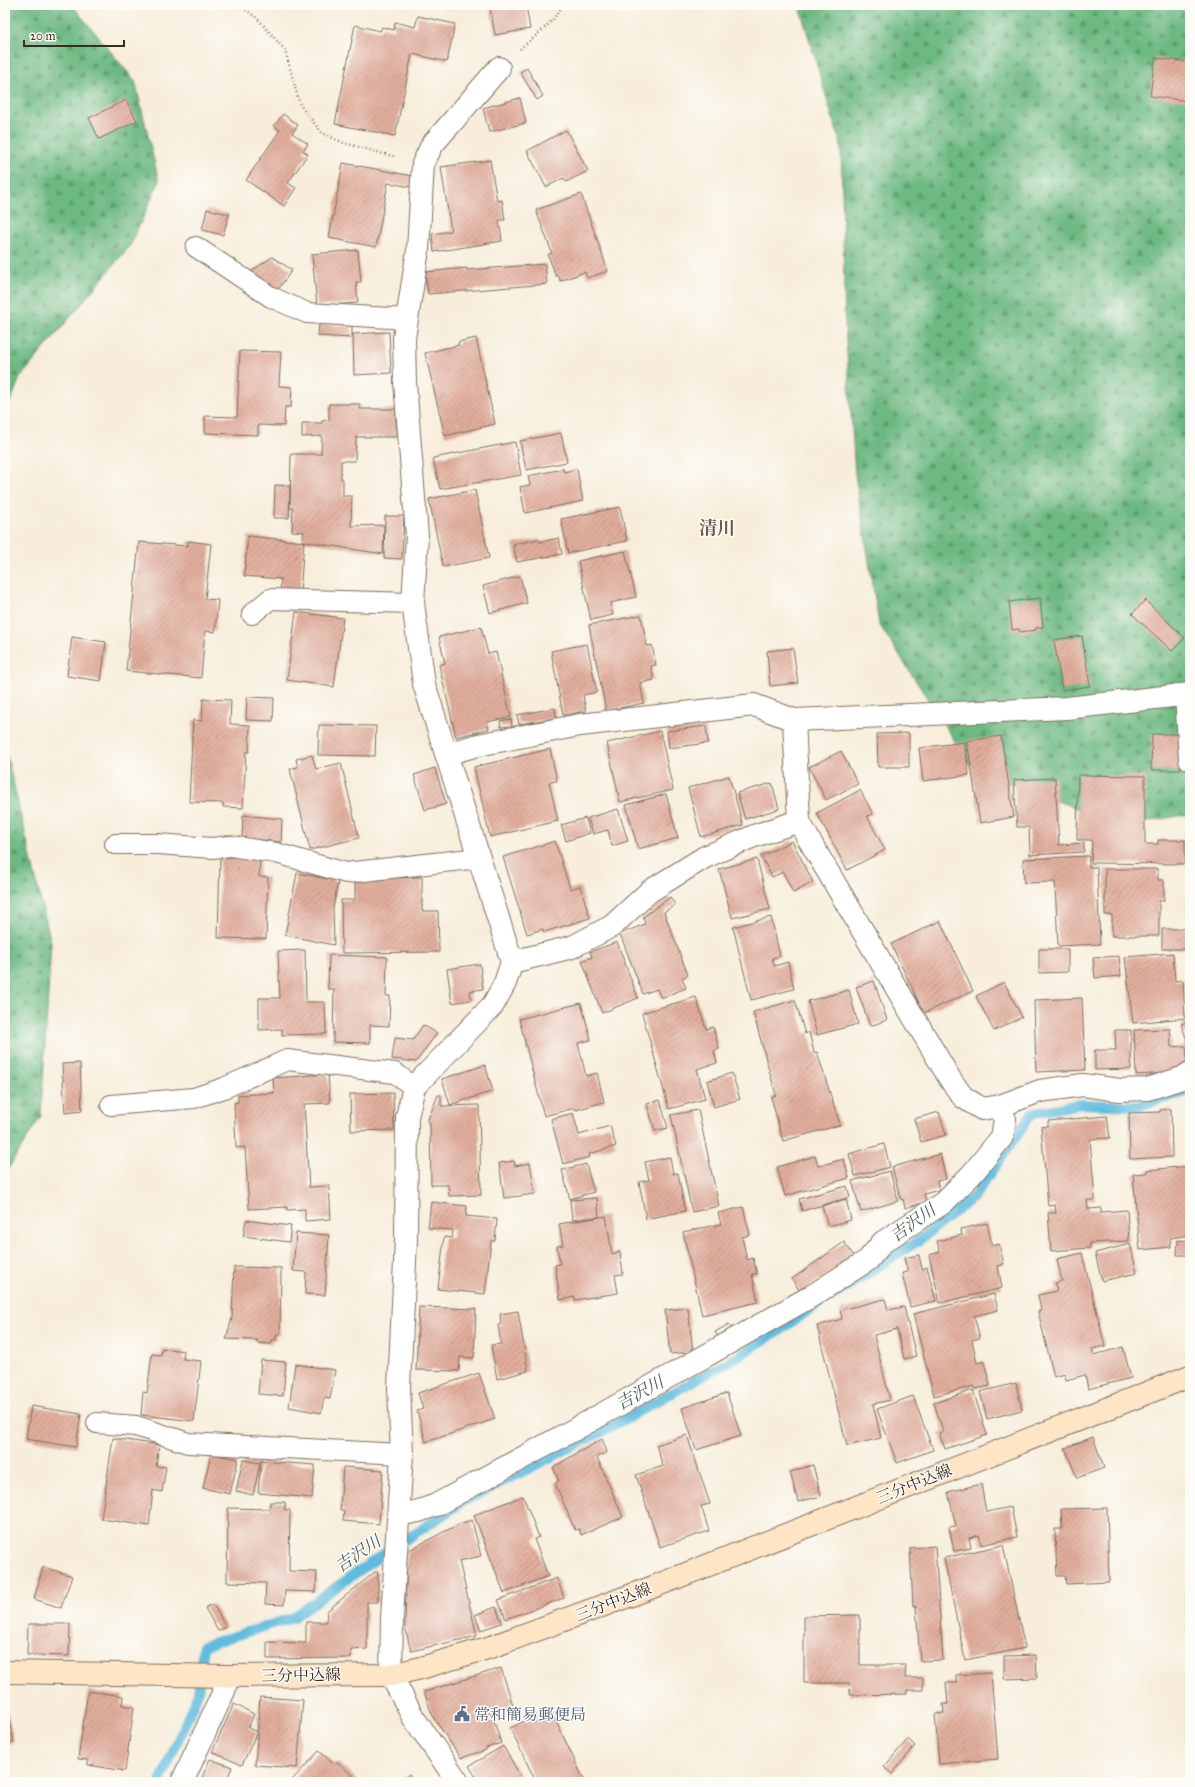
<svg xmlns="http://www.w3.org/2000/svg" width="1195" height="1787" font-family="'IM FELL Great Primer','Noto Serif JP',serif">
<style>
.forest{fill:url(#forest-firs);stroke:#547250}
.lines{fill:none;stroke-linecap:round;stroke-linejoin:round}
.stream{stroke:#5fbcdd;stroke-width:10}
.building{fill:url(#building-hatch)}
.lane-casing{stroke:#7d6e60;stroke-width:22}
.street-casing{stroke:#7d6e60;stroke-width:24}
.secondary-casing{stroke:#7d6e60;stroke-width:24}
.path{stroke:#7d6e60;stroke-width:2.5;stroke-dasharray:1 3;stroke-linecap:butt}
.lane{stroke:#fff;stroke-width:20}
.street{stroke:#fff;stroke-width:22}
.secondary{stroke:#fee5c5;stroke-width:22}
.labels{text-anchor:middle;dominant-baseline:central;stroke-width:3;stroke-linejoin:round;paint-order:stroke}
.street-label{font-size:16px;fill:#3b2a1e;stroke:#fdfcf7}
.service-label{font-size:16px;fill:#4e5e75;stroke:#fdfcf7;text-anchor:start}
.water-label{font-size:17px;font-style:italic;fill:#485d61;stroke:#fdfcf7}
.quarter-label{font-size:18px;font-weight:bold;fill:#75584a;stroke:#fdfcf7}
</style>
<defs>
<pattern id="forest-firs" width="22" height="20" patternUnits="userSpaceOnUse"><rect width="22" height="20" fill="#6db982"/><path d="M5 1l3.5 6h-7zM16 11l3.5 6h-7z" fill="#5b976a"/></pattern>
<pattern id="building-hatch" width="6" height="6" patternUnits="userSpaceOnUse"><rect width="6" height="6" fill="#e2ae9d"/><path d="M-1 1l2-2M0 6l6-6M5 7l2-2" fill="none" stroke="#b88e7f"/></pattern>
</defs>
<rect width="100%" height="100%" fill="#fdfcf7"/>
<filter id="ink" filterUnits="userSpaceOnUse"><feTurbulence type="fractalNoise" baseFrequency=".025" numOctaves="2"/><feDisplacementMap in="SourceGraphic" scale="8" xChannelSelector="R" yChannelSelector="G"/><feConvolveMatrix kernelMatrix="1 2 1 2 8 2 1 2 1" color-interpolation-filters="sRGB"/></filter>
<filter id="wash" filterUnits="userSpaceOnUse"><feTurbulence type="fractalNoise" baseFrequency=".012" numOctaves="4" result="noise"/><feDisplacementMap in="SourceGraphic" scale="16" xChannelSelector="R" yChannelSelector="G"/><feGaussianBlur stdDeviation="0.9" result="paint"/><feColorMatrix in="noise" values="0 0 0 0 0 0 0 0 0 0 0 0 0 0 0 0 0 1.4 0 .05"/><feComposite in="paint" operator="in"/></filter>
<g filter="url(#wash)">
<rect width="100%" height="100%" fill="#f7edda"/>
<!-- forest -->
<g class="forest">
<path d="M5,5H72L135,81L159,182L131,244L20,378L5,414Z"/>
<path d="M799,5H1190V814L1123,826L973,769L879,624L855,474L845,324L841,146Z"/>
<path d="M5,748L51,943L41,1116L5,1174Z"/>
</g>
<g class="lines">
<!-- stream -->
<path class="stream" d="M160,1782L198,1693L203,1646L292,1618L379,1557L463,1502L609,1428L739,1356L918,1241L974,1197L1032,1113L1080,1104L1138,1106L1190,1091"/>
</g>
<g id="blocks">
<!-- building -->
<g class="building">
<path d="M447,5H498V6L447,9Z"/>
<path d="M510,5H526L530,29L495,35L490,8Z"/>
<path d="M418,16L455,24L447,62L412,54L395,136L335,124L355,25L380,31L382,27L394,30L395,22L415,27Z"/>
<path d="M1155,58L1190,62L1188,101L1150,96Z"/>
<path d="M527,68L543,96L537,100L520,72Z"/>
<path d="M520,98L526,123L489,132L483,108Z"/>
<path d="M126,100L137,121L99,139L89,118Z"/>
<path d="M283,114L298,125L292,133L308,144L303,151L308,154L288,183L296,188L284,206L246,180L280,130L274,126Z"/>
<path d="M566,130L588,171L566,182L564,178L546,187L527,151Z"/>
<path d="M490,160L497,201L502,200L505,220H499L502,241L434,252L432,234L451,231L441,167Z"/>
<path d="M343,163L413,176L411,187L388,183L376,247L329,238Z"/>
<path d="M581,194L608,271L587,278L585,272L560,281L559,276H556L548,255L552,253L536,210Z"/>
<path d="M207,209L229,214L223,235L202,230Z"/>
<path d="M358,250L361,282H356L358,303L317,306L312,254Z"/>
<path d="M272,257L292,270L275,294L246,275Z"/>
<path d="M545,264L547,284L428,294L425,272L467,268V270Z"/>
<path d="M319,324L352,326V338L318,336Z"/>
<path d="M389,332L391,373L354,375L353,334Z"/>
<path d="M476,338L495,424L445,436L425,353L459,345L458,342Z"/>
<path d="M240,351L281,352L279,386L292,387L291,407H285L284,426L258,425V435L205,433V416L237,417Z"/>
<path d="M329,404H360V409H396V437H356L355,461H341V479H343V496H352L351,526L384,525L383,554L302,541L304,532L292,531L293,508H290L291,454H321L322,436L302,437V423H322V421L329,420Z"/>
<path d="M561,433L567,462L526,470L520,441Z"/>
<path d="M515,442L521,475L440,489L433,458Z"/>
<path d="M563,469L564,472L577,469L583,501L525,513L520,487L530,485L528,476Z"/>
<path d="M275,485L290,486L289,518H274Z"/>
<path d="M475,490L489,558L443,567L429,499Z"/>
<path d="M620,507L627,541L568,553L561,519Z"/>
<path d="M385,516H404L402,559L384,558Z"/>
<path d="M248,536L304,542L300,593L280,591L281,579L244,576Z"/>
<path d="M559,538L562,554L517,562L513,544L539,539L540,542Z"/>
<path d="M188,541L211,544L205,599L218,600L215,632L205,631L201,678L126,671L139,542L188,546Z"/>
<path d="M625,551L636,597L610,603L613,615L591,620L578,561Z"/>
<path d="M520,576L527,603L490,613L483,586Z"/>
<path d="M1040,598L1043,627L1036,628V630L1020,632L1019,629L1012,630L1009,602Z"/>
<path d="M1145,600L1185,638L1172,651L1132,614Z"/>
<path d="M296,612L343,618L334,687L287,680Z"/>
<path d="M641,615L647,646L652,645L656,665L651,666L654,680L640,683L644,703L606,711L589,625Z"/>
<path d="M481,627L488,654L496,652L511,717L487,722L489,729L456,737L439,665L445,663L439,637Z"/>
<path d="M1082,636L1090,686L1062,690L1054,640Z"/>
<path d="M72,637L106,642L101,681L67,676Z"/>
<path d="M587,644L597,692L583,695L586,711L563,715L551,651Z"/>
<path d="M793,648L798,683L770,686L767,651Z"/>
<path d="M247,697L274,698L273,721L246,720Z"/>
<path d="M203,699L231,700L230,724L250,725L249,752H246L243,808L223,807V803L189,802L193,720L202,721Z"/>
<path d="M555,708L556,718L519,724L517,715Z"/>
<path d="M511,719L512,726L501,727L500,721Z"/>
<path d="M319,725L376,726L375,756L318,755Z"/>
<path d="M706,726L708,743L669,748L667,731Z"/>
<path d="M660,731L673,790L620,802L607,743Z"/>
<path d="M909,733V767H878L877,734Z"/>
<path d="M1152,734H1182L1180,770H1151Z"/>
<path d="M1001,736L1014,817L980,823L967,741Z"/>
<path d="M965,742L969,775L923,781L919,748Z"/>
<path d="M550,749L557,781L549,782L558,821L490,837L474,767Z"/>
<path d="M841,751L858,784L826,800L809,767Z"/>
<path d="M312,755L316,769L341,763L359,838L310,850L290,769L298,767L296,759Z"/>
<path d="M435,768L446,804L425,810L414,775Z"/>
<path d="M1078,775L1145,776V844H1158V840H1185V864L1091,863L1092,840H1077Z"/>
<path d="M729,776L743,825L701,837L688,788Z"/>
<path d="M1055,778L1059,845L1084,843V852L1030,855L1029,827H1017L1014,780Z"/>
<path d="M772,783L779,809L745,819L737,793Z"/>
<path d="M860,790L873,814L867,816L885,850L847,870L817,813Z"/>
<path d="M666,794L678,838L638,849L626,805Z"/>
<path d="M618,809L628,841L612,846L608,830L593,834L588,818Z"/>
<path d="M243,815L282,819L281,842L242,838Z"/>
<path d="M586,818L590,833L566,841L561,825Z"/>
<path d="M555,841L570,889L580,886L590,918L544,932L543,929L527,934L503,857Z"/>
<path d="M792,841L813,882L793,893L783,872L772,877L761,856Z"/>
<path d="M1089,856V867H1097L1100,944L1058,946L1055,882L1024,883L1023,859Z"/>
<path d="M220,857L260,858L259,877H268L266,939L218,938Z"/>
<path d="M757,859L770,909L732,918L719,869Z"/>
<path d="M1105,869H1158V880H1164V901H1159V936H1112V915H1105Z"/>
<path d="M297,873L338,881L333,908L334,945L285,935Z"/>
<path d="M422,877V911H438L439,952L342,953L341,900H355V879Z"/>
<path d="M670,897L675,905L664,912L688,975L682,978L686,988L661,998L657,989L643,994L620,934L645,924L643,917Z"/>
<path d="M771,917L780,956L772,958L774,966L788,962L794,989L751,1000L733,927Z"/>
<path d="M940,921L973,991L924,1013L891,944Z"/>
<rect x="1162" y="929" width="28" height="20"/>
<path d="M617,942L638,998L602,1013L582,961L592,957L590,952Z"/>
<path d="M1039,949H1068V972L1039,973Z"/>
<path d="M305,950L306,1002H325L326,1034L282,1035V1029L259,1030V998H280L278,951Z"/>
<path d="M1187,951H1190V962H1189Z"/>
<path d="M1173,953L1175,981L1183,980L1185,1018L1133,1023L1125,957Z"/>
<path d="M329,955L387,957L386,996H390L389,1026L370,1025V1043L333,1042L334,989H328Z"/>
<path d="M1119,956L1121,976L1095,978L1093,958Z"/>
<path d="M480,964L483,989L470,991L471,1000L452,1003L447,969Z"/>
<path d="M874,981L887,1020L870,1026L856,987Z"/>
<path d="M1004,982L1022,1017L994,1031L976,996Z"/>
<path d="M849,990L858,1024L817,1035L808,1001Z"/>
<path d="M696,997L706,1029L713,1027L719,1049L714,1051L717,1063L697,1069L705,1099L669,1109L642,1013Z"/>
<path d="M1082,998L1085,1070L1036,1072L1034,1000Z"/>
<path d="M795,1000L805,1034L809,1032L814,1053L817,1052L840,1125L783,1141L771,1097L776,1095L753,1012Z"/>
<path d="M581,1003L591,1040L578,1043L586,1076L597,1073L604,1102L576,1110L575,1108L544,1116L519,1019Z"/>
<path d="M1190,1021V1042L1188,1043L1181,1024Z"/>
<path d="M423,1025L437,1033L416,1062L392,1059L395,1038L413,1040Z"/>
<path d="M1170,1029L1171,1047L1186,1046L1187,1061L1170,1073L1136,1075L1134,1030Z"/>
<path d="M1115,1030H1131V1069L1095,1070V1050H1116Z"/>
<path d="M80,1063L82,1111L65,1113L62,1064Z"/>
<path d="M485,1065L493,1091L450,1105L442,1079Z"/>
<path d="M732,1073L740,1099L714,1107L707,1081Z"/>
<path d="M328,1074L330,1103L304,1104L309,1187L329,1186L331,1219L305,1221V1209L287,1210V1207L249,1209L245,1147L236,1148L234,1103L238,1102V1095L274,1093L273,1078Z"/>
<path d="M393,1093L394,1130L351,1131L350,1094Z"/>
<path d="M438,1095H441V1106L479,1105L481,1195L449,1196L448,1185H431L430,1122H427Z"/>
<path d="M660,1100L668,1128L655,1131L647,1104Z"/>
<path d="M1171,1109L1172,1157L1130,1159L1129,1113L1160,1112V1110Z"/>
<path d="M698,1110L719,1206L692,1212L671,1115Z"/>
<path d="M939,1112L946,1135L921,1142L914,1119Z"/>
<path d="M573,1113L579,1135L610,1126L616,1146L589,1154L590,1157L563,1164L551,1119Z"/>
<path d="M1107,1116L1110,1138L1090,1139L1095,1200H1087L1088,1209L1101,1208V1212L1127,1210L1129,1241L1090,1243V1248L1051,1251L1048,1213H1056L1055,1205L1048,1206L1041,1127L1048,1126V1121Z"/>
<path d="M884,1144L890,1167L855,1176L849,1154Z"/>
<path d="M940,1154L946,1179L937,1181L939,1190L924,1194L926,1202L905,1208L903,1199L901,1200L892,1167Z"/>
<path d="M815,1156L818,1166L844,1159L849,1178L785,1196L777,1167Z"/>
<path d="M670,1157L673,1174L678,1173L685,1211L646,1219L639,1182L649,1180L645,1162Z"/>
<path d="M514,1161L515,1166L530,1163L535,1194L504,1198L499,1163Z"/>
<path d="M586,1164L594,1192L570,1199L562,1170Z"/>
<path d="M1190,1166V1235L1170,1238L1171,1247L1140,1250L1133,1174L1147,1173V1170Z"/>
<path d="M890,1171L898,1201L861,1212L852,1181Z"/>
<path d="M847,1186L850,1197L802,1211L799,1199Z"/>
<path d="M597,1198L599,1217L572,1220L570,1200Z"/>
<path d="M846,1199L851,1220L828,1226L822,1206Z"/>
<path d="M431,1202L467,1206L466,1216L497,1219L495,1241H491L485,1294L438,1289L444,1237L452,1238L453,1230L428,1228Z"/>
<path d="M743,1207L750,1235L742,1237L747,1260L753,1258L757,1274H752L758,1302L702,1315L683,1232L721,1224L718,1213Z"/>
<path d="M606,1216L612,1254L620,1252L623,1274L615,1275L618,1293L575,1300V1297L560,1300L555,1265L560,1264L557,1246L563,1245L559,1224Z"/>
<path d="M246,1220L291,1226L289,1242L243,1236Z"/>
<path d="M987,1223L992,1246L999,1244L1004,1264L998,1266L1002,1288L940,1303L929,1255L940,1252L937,1241L962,1235L961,1229Z"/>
<path d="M296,1233L329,1235L325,1295L305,1294L306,1272L293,1271Z"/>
<path d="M1178,1240L1190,1241V1255H1177Z"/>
<path d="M844,1242L854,1256L801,1293L792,1279Z"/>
<path d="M1130,1244L1137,1273L1102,1281L1095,1253Z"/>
<path d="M1082,1253L1105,1346L1092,1349L1094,1355L1123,1347L1131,1378L1088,1389L1085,1375L1066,1380L1065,1374L1054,1377L1038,1311L1041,1310L1038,1295L1057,1291L1055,1283L1062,1281L1057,1259Z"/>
<path d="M919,1255L922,1269L927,1267L936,1301L910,1307L902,1273L908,1272L904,1258Z"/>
<path d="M234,1267L281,1268L280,1335H276V1340H272L271,1344L257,1343V1340L226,1339L232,1318Z"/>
<path d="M994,1294L998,1310L974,1316L980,1338L972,1340L977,1363L984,1361L990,1386L975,1389L974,1386L934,1396L913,1314Z"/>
<path d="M885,1299L888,1310L904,1307L916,1356L904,1359L897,1329L874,1335L890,1400L873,1404L881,1438L847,1446L817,1326L842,1319L840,1310Z"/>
<path d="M419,1307L476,1309L474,1358L460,1357L459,1371L416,1370Z"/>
<path d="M688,1308L693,1352L670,1354L665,1310Z"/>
<path d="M518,1311L528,1371L497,1379L491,1345L501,1344L498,1325L501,1324L500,1314Z"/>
<path d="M729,1324L733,1331L719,1338L715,1332Z"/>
<path d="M162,1348L184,1351L183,1359L201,1361L194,1421L141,1415L143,1392L147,1393L152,1354L161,1355Z"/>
<path d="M261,1360L286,1362L283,1396L258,1394Z"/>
<path d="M295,1364L335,1370L330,1399L324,1398L321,1413L289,1407Z"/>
<path d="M479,1373L495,1419L426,1442L417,1411L423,1409L418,1393Z"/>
<path d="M1016,1383L1022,1410L987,1419L980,1392Z"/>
<path d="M973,1390L987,1435L945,1449L939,1433L943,1431L934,1403Z"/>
<path d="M727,1393L741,1436L696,1450L682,1408Z"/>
<path d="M913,1396L933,1450L897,1463L877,1409Z"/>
<path d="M31,1406L81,1414L76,1447L26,1439Z"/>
<path d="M687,1435L710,1504L701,1506L709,1531L660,1547L636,1475L663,1466L656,1445Z"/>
<path d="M1093,1437L1104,1468L1077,1478L1065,1448Z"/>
<path d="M113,1438L159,1445L156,1466L166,1467L162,1492L153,1490L149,1526L101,1519Z"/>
<path d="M602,1439L607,1452L597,1457L623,1517L581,1535L579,1529L575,1530L555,1483L559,1481L553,1467Z"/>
<path d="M211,1454L238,1459L230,1494L203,1488Z"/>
<path d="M243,1460L260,1463L253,1495L236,1491Z"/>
<path d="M261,1461L315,1465L312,1498L258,1493Z"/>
<path d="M813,1465L821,1496L798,1502L790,1472Z"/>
<path d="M343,1467L383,1470L379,1524L343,1521L344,1510H340Z"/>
<path d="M981,1484L986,1512L1011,1507L1017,1537L981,1545L979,1535L969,1538L971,1548L954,1551L949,1527L956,1526L948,1492Z"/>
<path d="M523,1496L539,1537L534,1539L548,1576L504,1593L474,1515Z"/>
<path d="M270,1502H285V1510H290L289,1571L317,1572L316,1592L285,1591L284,1605L265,1604L266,1583L227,1582L228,1508L270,1509Z"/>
<path d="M1107,1508L1109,1582L1066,1584L1065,1576H1057L1055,1529H1062L1061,1509Z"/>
<path d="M472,1520L481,1556L459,1561L477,1636L411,1651L405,1627L407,1551L459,1524Z"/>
<path d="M1003,1545L1025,1648L965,1660L944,1558Z"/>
<path d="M935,1546L943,1660L920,1661L916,1606H913L910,1548Z"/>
<path d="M43,1567L72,1576L61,1608L34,1599Z"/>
<path d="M375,1572H378V1602H367V1649L351,1650V1658L267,1659V1642L306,1643V1622H326L327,1611Z"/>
<path d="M557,1578L564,1598L506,1619L498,1600Z"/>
<path d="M213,1604L226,1627L218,1631L205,1608Z"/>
<path d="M496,1607L502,1623L481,1630L475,1615Z"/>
<path d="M860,1615V1665H906L905,1678H923V1690H907V1694L850,1695L849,1683H804V1616Z"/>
<path d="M28,1624H70L69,1656L27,1655Z"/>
<path d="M1036,1655L1037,1678L1004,1679V1656Z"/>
<path d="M501,1668L513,1705L491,1712L501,1743L486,1748V1750L461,1758L433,1717L424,1692Z"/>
<path d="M991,1673L998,1759L939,1764L935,1714L944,1713L943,1704H948L946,1683H956V1675Z"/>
<path d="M88,1691L123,1696L122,1705L134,1707L125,1771L88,1765V1760L78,1759Z"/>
<path d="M260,1697L303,1700L297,1768L255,1765Z"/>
<path d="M5,1702L14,1742L5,1744Z"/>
<path d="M234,1704L254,1714L248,1728L257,1732L242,1765L212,1752Z"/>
<path d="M550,1709L585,1782H536L510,1728Z"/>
<path d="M908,1739L915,1746L892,1774L884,1767Z"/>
<path d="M503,1746L524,1782H479L469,1766Z"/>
<path d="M319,1751L335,1764L337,1762L360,1782H294L292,1780Z"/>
<path d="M210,1759L232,1767L226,1782H200Z"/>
<path d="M409,1775L414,1782H400Z"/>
</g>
</g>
</g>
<g filter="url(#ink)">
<use href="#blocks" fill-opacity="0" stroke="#7d6e60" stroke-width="1"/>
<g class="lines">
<defs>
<g id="lane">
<path d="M196,247L271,297L307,313L407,319"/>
<path d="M252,614L270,599L413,603"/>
<path d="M115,844H158L212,848L230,846L276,853L346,873L479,858"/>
<path d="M111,1105L194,1098L224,1088L287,1060L395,1073L414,1087"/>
<path d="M97,1423L136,1426L188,1443L402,1454"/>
</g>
<g id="street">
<path d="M1186,695L1190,759"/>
<path d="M794,720L799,821L808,838L950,1079L963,1097L982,1109L1000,1106L1040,1091L1083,1085L1120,1090L1148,1089L1182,1078L1190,1073"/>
<path d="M446,754L478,745L580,725L754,705L794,720L1067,708L1190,694"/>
<path d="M512,962L572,947L612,926L650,891L705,857L754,836L799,821"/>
<path d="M398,1515L419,1511L436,1505L590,1421L810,1297L868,1260L883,1242L943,1203L972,1174L1002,1137L1005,1119L1000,1106"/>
<path d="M182,1782L224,1691L228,1676"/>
<path d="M458,1782L413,1717L391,1675L392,1618L402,1454L399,1388L406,1240L407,1117L414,1087L493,1005L505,983L512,962L424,684L413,603L417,536L405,382L404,338L418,250L423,164L432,145L499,68"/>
</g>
<path id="secondary" d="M5,1672L228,1676L391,1675L421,1668L491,1647L645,1590L1190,1376"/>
</defs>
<!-- lane casing -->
<use href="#lane" class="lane-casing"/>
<!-- street casing -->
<use href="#street" class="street-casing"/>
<!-- secondary casing -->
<use href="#secondary" class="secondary-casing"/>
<!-- path -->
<g class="path">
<path d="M239,5L257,18L285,50L300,105L322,133L344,143L396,157"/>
<path d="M520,49C531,39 559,19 561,5"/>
</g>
<!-- lane -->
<use href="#lane" class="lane"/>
<!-- street -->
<use href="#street" class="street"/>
<!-- secondary -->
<use href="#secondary" class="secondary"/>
</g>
</g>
<!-- icons -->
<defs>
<symbol id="civic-bare" viewBox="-9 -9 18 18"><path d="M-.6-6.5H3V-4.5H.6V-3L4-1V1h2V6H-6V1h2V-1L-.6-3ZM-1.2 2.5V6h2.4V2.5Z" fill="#5c6f8a" stroke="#fdfcf7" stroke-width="2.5" paint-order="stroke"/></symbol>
</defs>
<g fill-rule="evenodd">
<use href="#civic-bare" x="451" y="1703" width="22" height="22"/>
</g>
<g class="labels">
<!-- street labels -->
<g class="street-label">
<text transform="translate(914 1484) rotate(-22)">三分中込線</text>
<text transform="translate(613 1602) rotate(-21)">三分中込線</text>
<text transform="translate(301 1675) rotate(-1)">三分中込線</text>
</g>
<!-- service labels -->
<g class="service-label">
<text x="474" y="1714">常和簡易郵便局</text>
</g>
<!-- water labels -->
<g class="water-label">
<text transform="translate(913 1223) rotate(-36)">吉沢川</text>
<text transform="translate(640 1393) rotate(-29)">吉沢川</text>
<text transform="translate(358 1554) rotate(-34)">吉沢川</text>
</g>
<!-- quarter labels -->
<g class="quarter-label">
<text x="717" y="528">清川</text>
</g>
</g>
<!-- margin -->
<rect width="1195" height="1787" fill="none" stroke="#fdfcf7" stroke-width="20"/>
<!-- scale -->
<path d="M24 40v6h100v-6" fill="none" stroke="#3b2a1e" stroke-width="2"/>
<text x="30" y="40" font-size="12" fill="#3b2a1e" stroke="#fdfcf7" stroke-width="3" paint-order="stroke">20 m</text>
</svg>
